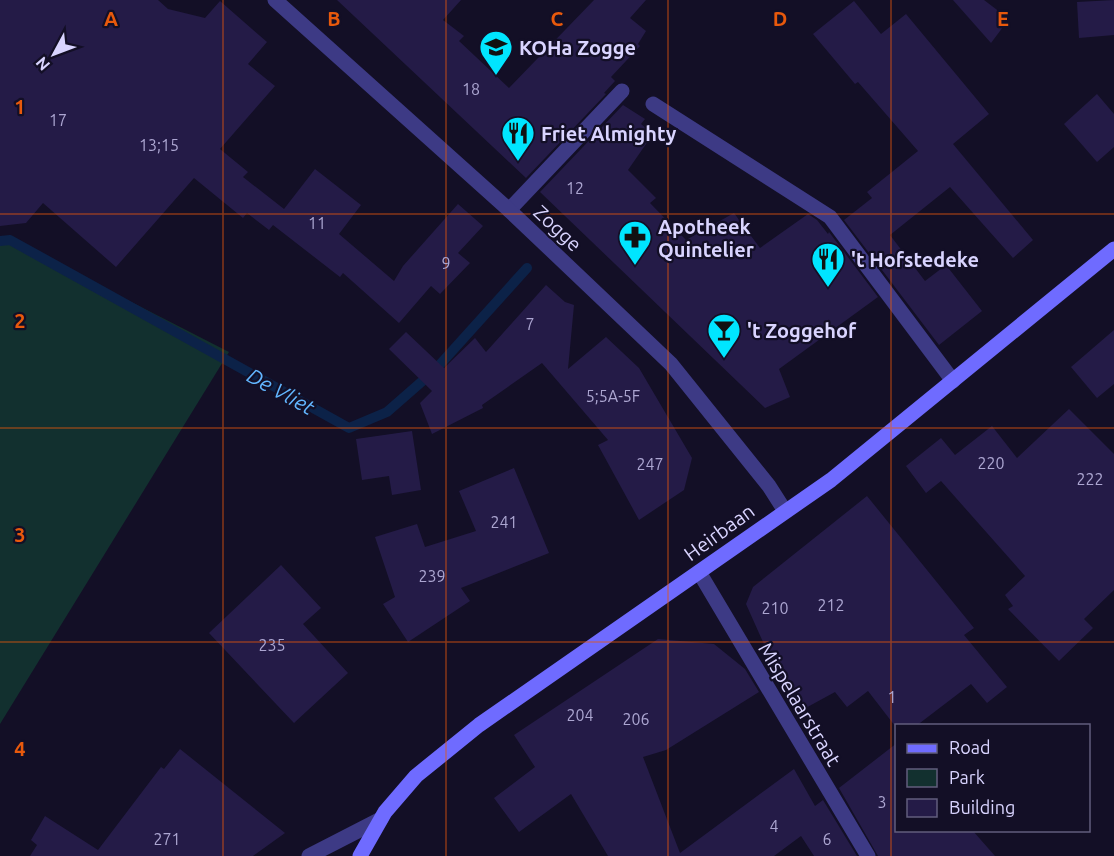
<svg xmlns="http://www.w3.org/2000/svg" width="1114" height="856" font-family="Ubuntu,sans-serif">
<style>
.green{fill:#12302f}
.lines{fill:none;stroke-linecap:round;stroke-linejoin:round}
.stream{stroke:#0c2248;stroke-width:10}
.building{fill:#241b47}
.service{stroke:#3d3a85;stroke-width:15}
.minor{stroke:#3d3a85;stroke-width:15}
.secondary{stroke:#6f6bff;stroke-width:15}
.grid{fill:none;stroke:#e8590c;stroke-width:1.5;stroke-opacity:0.55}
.labels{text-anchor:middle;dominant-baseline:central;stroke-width:4.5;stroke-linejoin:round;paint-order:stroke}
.number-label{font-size:16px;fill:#aca6d1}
.poi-label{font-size:20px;font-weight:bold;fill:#d9d4ff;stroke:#130f26;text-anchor:start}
.street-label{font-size:20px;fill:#d9d4ff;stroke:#130f26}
.water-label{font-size:21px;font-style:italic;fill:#62b6ff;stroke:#130f26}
.grid-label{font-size:20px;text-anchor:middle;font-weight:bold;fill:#e8590c;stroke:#130f26;stroke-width:4.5;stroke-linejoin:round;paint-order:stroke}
</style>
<rect width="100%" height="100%" fill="#130f26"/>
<!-- green -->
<path class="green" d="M10,240L229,352L0,724V241Z"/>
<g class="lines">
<!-- stream -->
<path class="stream" d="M0,241L10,240L349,428L387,412L435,370L527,268"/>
</g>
<!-- building -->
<g class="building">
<path d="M0,0H158L168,9L205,18L220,1L267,42L248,64L275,86L220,149L248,172L243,177L284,209L315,169L361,205L339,234L394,281L403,266L458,204L483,226L458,253L470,263L440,294L431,286L399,323L343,273L340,277L273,225L269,230L247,213L243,218L194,178L116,267L43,203L26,223L0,226Z"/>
<path d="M337,0H461L443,20L464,36L459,41L509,88L594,0H646L630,18L646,31L638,44L640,46L611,77L615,81L604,93L606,94L526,178Z"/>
<path d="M953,0H984L1009,19L991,43Z"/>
<path d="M1114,0V35L1079,38L1077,2Z"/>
<path d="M854,1L881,34L906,14L989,114L953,144L1033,240L1013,258L950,187L890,235L925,281L946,265L982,311L939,345L844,220L872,198L867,192L918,151L858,82L855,84L813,34Z"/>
<path d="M1097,94L1114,114V147L1097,162L1064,124Z"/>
<path d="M623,105L645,119L641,124L653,134L628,170L656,198L650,203L686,240L734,213L760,248L808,214L817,220L828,234L829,232L878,297L779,369L790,397L765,408L540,192Z"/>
<path d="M546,285L565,302L574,305L568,369L606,337L639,368L692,458L684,490L639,520L598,445L608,440L542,363L482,405L483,408L432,434L420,403L432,391L389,349L406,332L444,368L475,338L486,352Z"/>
<path d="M1114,330V384L1097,398L1071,367Z"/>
<path d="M1069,409L1114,454V590L1084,619L1093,628L1059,661L1008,609L1013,606L1005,595L1025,576L941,481L926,493L906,466L941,438L955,455L992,426L1017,458Z"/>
<path d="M412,431L421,490L392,495L389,476L362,480L356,439Z"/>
<path d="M514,468L549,553L461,588L470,601L408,642L383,604L395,597L375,537L417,524L425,547L476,531L459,491Z"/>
<path d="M867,496L974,628L964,635L1007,687L987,703L971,684L916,726H895L868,691L847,707L835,692L802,710L784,677L780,680L746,604L753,587Z"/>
<path d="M281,565L321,608L303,624L348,673L294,723L209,633Z"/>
<path d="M658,639L714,644L745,669L759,692L666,750L643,757L680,853L794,769L815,806L823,800L857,856H814L801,836L774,856H608L571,794L519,832L494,798L535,767L514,735Z"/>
<path d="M897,743V831H973L995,856H878L839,788Z"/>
<path d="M180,749L285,833L253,856H30L37,845L31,840L45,816L98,850L161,767L164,769Z"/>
</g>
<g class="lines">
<!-- service -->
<g class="service">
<path d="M653,104L830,217L953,381"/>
<path d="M509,210L622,91"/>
</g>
<!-- minor -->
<g class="minor">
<path d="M275,0L509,210L671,364L769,486L785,511"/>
<path d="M699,572L868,856"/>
<path d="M309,856L381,819"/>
</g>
<!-- secondary -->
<path class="secondary" d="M360,856L385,812L416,776L479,725L831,480L1114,249"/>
</g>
<!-- grid -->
<path class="grid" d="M223,0V856M446,0V856M668,0V856M891,0V856M0,214H1114M0,428H1114M0,642H1114"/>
<!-- icons -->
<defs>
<symbol id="school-pin" viewBox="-11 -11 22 30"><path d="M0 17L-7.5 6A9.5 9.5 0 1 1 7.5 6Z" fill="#00e5ff" stroke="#130f26"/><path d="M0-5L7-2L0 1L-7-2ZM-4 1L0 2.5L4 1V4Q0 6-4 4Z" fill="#111"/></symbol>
<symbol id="restaurant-pin" viewBox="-11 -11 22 30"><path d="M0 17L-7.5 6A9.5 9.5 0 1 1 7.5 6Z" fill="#00e5ff" stroke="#130f26"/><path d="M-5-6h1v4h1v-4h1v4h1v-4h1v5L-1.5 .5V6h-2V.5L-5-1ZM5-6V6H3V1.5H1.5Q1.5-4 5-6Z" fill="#111"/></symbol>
<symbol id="pharmacy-pin" viewBox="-11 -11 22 30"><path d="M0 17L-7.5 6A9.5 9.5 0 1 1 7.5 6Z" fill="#00e5ff" stroke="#130f26"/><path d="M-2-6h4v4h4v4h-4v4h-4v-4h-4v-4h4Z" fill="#111"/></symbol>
<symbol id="bar-pin" viewBox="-11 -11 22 30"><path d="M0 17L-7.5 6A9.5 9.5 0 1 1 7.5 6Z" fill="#00e5ff" stroke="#130f26"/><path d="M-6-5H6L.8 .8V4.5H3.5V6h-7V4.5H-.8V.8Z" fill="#111"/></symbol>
</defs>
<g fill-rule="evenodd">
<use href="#school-pin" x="477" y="28" width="38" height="52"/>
<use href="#restaurant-pin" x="499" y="114" width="38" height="52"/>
<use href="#pharmacy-pin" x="616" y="218" width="38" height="52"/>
<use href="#restaurant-pin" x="809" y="240" width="38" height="52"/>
<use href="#bar-pin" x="705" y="311" width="38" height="52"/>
</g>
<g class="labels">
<!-- number labels -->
<g class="number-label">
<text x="471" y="89">18</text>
<text x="58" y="120">17</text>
<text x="159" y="145">13;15</text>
<text x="575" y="188">12</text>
<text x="317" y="223">11</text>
<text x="446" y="263">9</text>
<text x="530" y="324">7</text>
<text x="613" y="396">5;5A-5F</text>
<text x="991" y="463">220</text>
<text x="650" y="464">247</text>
<text x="1090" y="479">222</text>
<text x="504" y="522">241</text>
<text x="432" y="576">239</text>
<text x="831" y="605">212</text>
<text x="775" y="608">210</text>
<text x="272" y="645">235</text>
<text x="892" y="697">1</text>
<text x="580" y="715">204</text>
<text x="636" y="719">206</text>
<text x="882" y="802">3</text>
<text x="774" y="826">4</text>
<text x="167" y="839">271</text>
<text x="827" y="839">6</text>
</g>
<!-- poi labels -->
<g class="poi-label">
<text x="519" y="47">KOHa Zogge</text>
<text x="541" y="133">Friet Almighty</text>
<text x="658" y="226">Apotheek<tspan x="658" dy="23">Quintelier</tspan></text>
<text x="851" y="259">'t Hofstedeke</text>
<text x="747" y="330">'t Zoggehof</text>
</g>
<!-- street labels -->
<g class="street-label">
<text transform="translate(558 228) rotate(43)">Zogge</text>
<text transform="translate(719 532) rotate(-36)">Heirbaan</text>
<text transform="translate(800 704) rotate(59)">Mispelaarstraat</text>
</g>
<!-- water labels -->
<g class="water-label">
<text transform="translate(281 391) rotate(29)">De Vliet</text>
</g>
</g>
<g class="grid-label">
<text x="111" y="26">A</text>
<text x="334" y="26">B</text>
<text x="557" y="26">C</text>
<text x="780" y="26">D</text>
<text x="1003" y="26">E</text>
<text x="20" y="114">1</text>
<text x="20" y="328">2</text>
<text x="20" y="542">3</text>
<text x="20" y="756">4</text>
</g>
<!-- legend -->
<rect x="895" y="724" width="195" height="108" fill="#130f26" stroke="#625e7d" stroke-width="1.5"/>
<rect x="907" y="744" width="30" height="9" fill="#6f6bff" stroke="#625e7d" stroke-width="1.5"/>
<text x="949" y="754" font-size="18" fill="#d9d4ff">Road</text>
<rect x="907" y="769" width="30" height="18" fill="#12302f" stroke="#625e7d" stroke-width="1.5"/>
<text x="949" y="784" font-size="18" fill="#d9d4ff">Park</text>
<rect x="907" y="799" width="30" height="18" fill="#241b47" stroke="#625e7d" stroke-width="1.5"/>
<text x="949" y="814" font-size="18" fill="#d9d4ff">Building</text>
<!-- north arrow -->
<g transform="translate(54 54) rotate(229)" stroke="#130f26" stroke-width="4.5" paint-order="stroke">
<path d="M0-4.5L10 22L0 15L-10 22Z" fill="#d9d4ff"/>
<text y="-9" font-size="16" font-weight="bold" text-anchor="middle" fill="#d9d4ff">N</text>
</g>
</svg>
